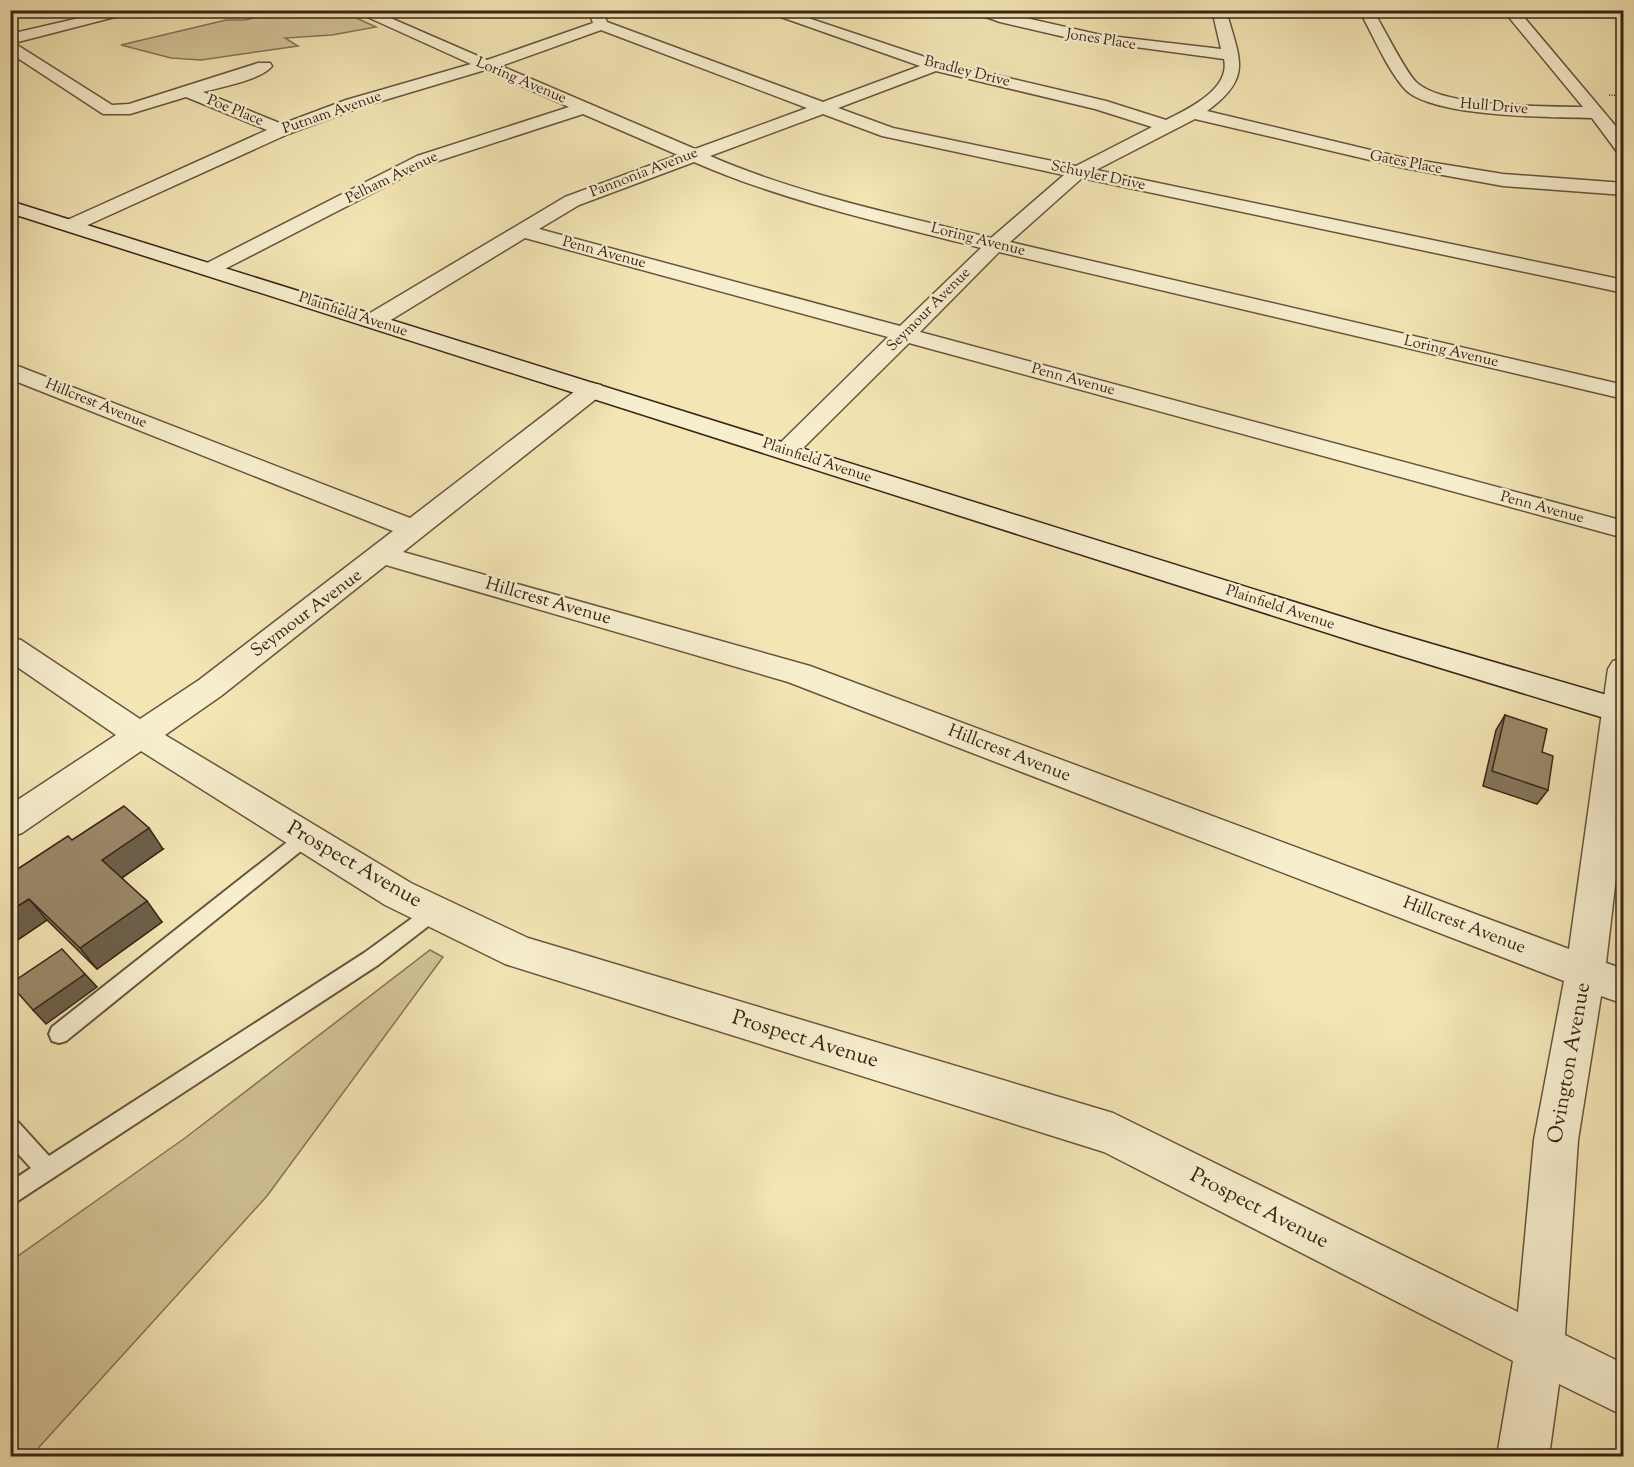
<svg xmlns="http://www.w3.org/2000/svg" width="1634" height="1467" font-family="'Sorts Mill Goudy',serif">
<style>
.green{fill:#d3c499;stroke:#867458;stroke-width:1.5}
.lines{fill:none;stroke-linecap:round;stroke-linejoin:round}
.lane-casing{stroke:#68543e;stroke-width:4}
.street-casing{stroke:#68543e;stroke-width:3}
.secondary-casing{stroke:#392317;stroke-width:3}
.path{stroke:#392317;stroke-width:1.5;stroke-dasharray:1 1.5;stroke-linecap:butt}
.lane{fill:#f7eece;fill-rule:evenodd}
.street{fill:#f7eece;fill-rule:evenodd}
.secondary{fill:#f7eece;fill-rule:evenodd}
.wall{fill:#84755a;stroke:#392317;stroke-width:1.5}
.shaded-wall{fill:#6c5f4a;stroke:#392317;stroke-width:1.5}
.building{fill:#9a8869;stroke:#392317;stroke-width:1.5}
.labels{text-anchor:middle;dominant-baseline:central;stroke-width:5;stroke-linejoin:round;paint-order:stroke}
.far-street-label{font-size:15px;fill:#392317;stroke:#f7eece}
.street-label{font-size:18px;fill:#392317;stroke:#f7eece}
.near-street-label{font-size:21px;fill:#392317;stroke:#f7eece}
</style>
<rect width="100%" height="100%" fill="#f3e5b4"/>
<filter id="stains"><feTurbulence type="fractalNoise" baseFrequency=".00333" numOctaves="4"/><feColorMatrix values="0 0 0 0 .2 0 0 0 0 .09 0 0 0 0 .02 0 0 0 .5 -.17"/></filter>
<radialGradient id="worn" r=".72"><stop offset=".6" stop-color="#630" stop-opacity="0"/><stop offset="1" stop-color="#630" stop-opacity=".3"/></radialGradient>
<!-- green -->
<g class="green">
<path d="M286,10L341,11L376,27L332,35L285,38L298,46L201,60L171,58L121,45L226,20H245Z"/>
<path d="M430,950L443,957L267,1196L31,1456H11V1261L185,1138Z"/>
</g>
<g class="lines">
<defs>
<g id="lane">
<path d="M306,830L312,832L315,837L312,842L66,1041L59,1043L52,1041L49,1034L52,1027L300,832Z"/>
<path d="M433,903L440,905L442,911L440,917L378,965L10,1206V1182L31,1168L10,1145V1119L18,1122L49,1156L364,953Z"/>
</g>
<g id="street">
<path d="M114,10H142L14,43L112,105L129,104L258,63H270L272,66C261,80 221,87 203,92L282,124L346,100L471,64L352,10H372L487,60L593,23L588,10H602L607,22L823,102L920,66L761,10H784L940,62L1106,101L1166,120C1188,109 1231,89 1224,59L1069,38L1000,22L966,10H990L1101,35L1221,49L1212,10H1226C1239,59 1254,77 1207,111L1404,158L1503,174L1624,183V195L1503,186L1404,168L1195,119L1096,170L1624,280V293L1082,178L1010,242L1624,385V399L999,252L920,332L1624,521V538L909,343L795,456L786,459L777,456L773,451L777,446L888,337L525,238L381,326H365L362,321L365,316L565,197L678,155L583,114L429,164L217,273H203L200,269L203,265L417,156L569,107L485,70L358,108L288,134L79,229H65L62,225L65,221L267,130L186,97L130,114H103L10,53V34ZM601,30L807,108L695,149L501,66ZM936,71L1095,109L1152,127L1076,166L893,128L838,108ZM823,114L882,136L1064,175L991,238C896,214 800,195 710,156ZM694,162C786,202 884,223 981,248L900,326L539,229L579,205Z"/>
<path d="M1359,10H1373C1383,27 1405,71 1416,82C1443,108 1546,106 1583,107L1503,10H1518L1624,136V154L1618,153L1592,118C1553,117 1427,118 1403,87C1385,65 1373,35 1359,10Z"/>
<path d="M10,363L410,518L583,385L592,383L601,385L604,390L601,395L403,552L810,666L1569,949L1608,669L1613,661L1624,658V809L1606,963L1624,969V1004L1601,996L1578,1140L1565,1335L1624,1364V1416L1559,1384L1549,1456H1497L1513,1361L1104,1152L505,964L385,905L141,751L22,833L10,837V805L116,735L10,662V637L21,640L140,719L199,680L393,531L10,379ZM386,565L788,682L1564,981L1534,1140L1518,1312L1113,1113L528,938L411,883L165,735L221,696Z"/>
</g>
<path id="secondary" d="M10,201L1384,630L1624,700V724L1362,644L10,213Z"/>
</defs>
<!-- lane casing -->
<use href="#lane" class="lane-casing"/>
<!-- street casing -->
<use href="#street" class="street-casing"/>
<!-- secondary casing -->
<use href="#secondary" class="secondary-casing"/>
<!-- path -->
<path class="path" d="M1609,95L1624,96"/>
<!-- lane -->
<use href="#lane" class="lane"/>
<!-- street -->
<use href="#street" class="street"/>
<!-- secondary -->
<use href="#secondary" class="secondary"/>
</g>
<!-- wall -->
<g class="wall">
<path d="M1505,715L1542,752L1548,790L1537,804L1483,786L1496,730Z"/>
<path d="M72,840L163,849L122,878L162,922L97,969L47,920L10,945V874Z"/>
</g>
<!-- shaded-wall -->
<g class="shaded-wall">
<path d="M149,828L163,849L117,881L102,860Z"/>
<path d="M29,899L47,920L10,945V911Z"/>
<path d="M147,901L162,922L97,969L80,948Z"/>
<path d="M85,974L97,987L46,1024L33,1010Z"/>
</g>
<!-- building -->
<g class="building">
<path d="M1505,715L1547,729L1542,752L1553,756L1548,790L1492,771Z"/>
<path d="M124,806L149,828L102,860L147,901L80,948L29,899L10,911V874L68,836L72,840Z"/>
<path d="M62,949L85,974L33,1010L10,984Z"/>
</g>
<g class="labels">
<!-- far-street labels -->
<g class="far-street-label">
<text transform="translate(1101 40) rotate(9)">Jones Place</text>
<text transform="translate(967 72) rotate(14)">Bradley Drive</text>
<text transform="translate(521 81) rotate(23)">Loring Avenue</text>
<text transform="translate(1494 107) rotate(5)">Hull Drive</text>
<text transform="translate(235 111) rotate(22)">Poe Place</text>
<text transform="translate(332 113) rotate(-19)">Putnam Avenue</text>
<text transform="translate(1406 163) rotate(11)">Gates Place</text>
<text transform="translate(644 173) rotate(-21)">Pannonia Avenue</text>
<text transform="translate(1098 176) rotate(12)">Schuyler Drive</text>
<text transform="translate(392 178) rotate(-26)">Pelham Avenue</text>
<text transform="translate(978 240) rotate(14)">Loring Avenue</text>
<text transform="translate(604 253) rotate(15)">Penn Avenue</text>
<text transform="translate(929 310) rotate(-45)">Seymour Avenue</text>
<text transform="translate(353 315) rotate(18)">Plainfield Avenue</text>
<text transform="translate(1451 352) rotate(13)">Loring Avenue</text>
<text transform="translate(1073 380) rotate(15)">Penn Avenue</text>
<text transform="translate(96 404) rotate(22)">Hillcrest Avenue</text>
<text transform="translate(817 461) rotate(18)">Plainfield Avenue</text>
<text transform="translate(1542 508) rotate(15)">Penn Avenue</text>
<text transform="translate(1280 608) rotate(18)">Plainfield Avenue</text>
</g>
<!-- street labels -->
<g class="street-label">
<text transform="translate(548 602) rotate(16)">Hillcrest Avenue</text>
<text transform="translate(307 614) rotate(-37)">Seymour Avenue</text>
<text transform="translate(1009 754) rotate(21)">Hillcrest Avenue</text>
<text transform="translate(1464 926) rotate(21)">Hillcrest Avenue</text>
</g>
<!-- near-street labels -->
<g class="near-street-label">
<text transform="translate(354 865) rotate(30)">Prospect Avenue</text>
<text transform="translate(805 1040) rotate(17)">Prospect Avenue</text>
<text transform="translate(1570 1063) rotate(-80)">Ovington Avenue</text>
<text transform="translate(1259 1209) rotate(27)">Prospect Avenue</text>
</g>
</g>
<!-- margin -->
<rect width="1634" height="1467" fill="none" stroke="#f3e5b4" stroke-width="36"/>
<rect x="12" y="12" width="1610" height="1443" fill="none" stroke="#392317" stroke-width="3"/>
<rect x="18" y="18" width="1598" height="1431" fill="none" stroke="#392317" stroke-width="1.5"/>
<rect width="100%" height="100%" filter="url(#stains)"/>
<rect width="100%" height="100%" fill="url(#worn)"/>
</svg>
